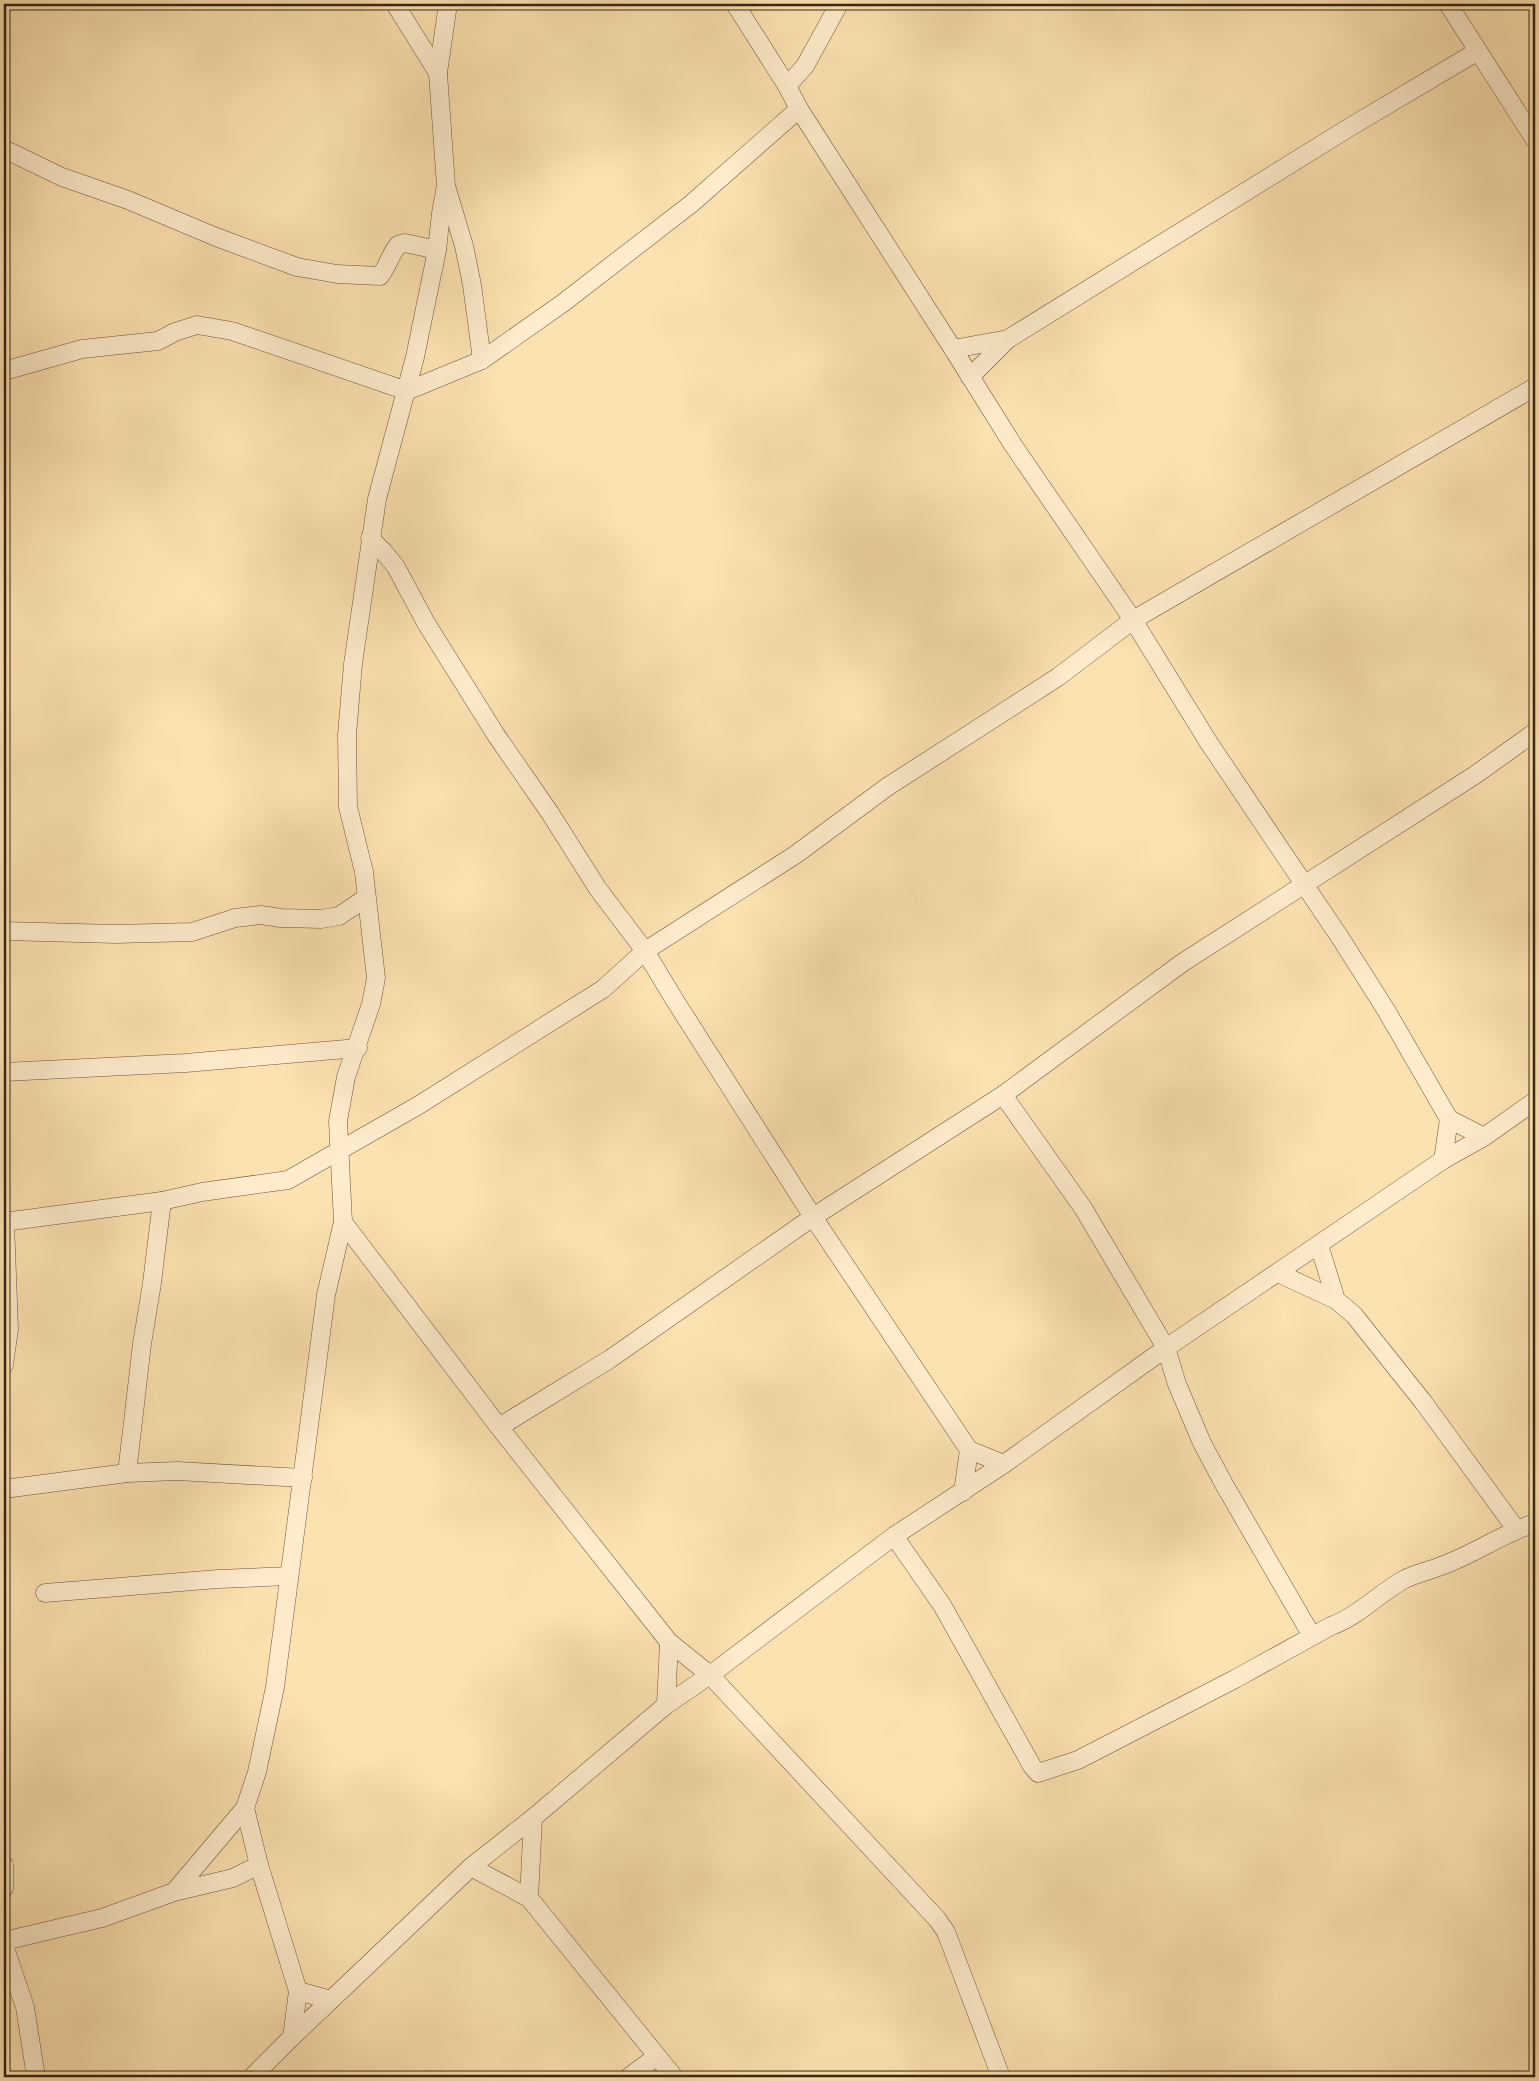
<svg xmlns="http://www.w3.org/2000/svg" width="1539" height="2081" font-family="'Old Standard TT',serif">
<style>
.lines{fill:none;stroke-linecap:round;stroke-linejoin:round}
.minor-casing{stroke:#69553a;stroke-width:19}
.minor{stroke:#feeccc;stroke-width:18}
</style>
<rect width="100%" height="100%" fill="#fde2b1"/>
<filter id="stains"><feTurbulence type="fractalNoise" baseFrequency=".004" numOctaves="4"/><feColorMatrix values="0 0 0 0 .2 0 0 0 0 .09 0 0 0 0 .02 0 0 0 .5 -.17"/></filter>
<radialGradient id="worn" r=".72"><stop offset=".6" stop-color="#630" stop-opacity="0"/><stop offset="1" stop-color="#630" stop-opacity=".3"/></radialGradient>
<g class="lines">
<defs>
<g id="minor">
<path d="M395,4L438,73"/>
<path d="M735,4L787,86L799,109L953,349L1013,445L1133,620L1209,743L1341,939L1386,1010L1449,1119L1484,1137"/>
<path d="M1448,4L1535,140"/>
<path d="M787,86L805,66L839,4"/>
<path d="M4,149L62,177L128,200L216,237L297,267L337,274L380,276C388,266 390,255 398,245L405,243L437,250"/>
<path d="M447,189L464,246L472,285L482,360"/>
<path d="M953,349L1008,339"/>
<path d="M4,371L82,349L158,341L175,332L197,325L232,331L407,391L482,360L563,303L691,204L799,109"/>
<path d="M970,377L1008,339L1350,127L1478,51"/>
<path d="M370,538L383,551L396,567L426,623L496,735L550,813L598,889L645,951L674,999L813,1217L969,1450L1004,1464"/>
<path d="M4,931L116,934L192,932L235,918L261,915L281,918L321,919L339,916L366,898"/>
<path d="M4,1072L186,1063L358,1048"/>
<path d="M1003,1095L1083,1208L1166,1348L1177,1384L1202,1443L1225,1486L1312,1636"/>
<path d="M1443,1160L1449,1119"/>
<path d="M4,1222L162,1201L202,1192L288,1180L419,1105L603,989L645,951L795,855L887,787L1058,677L1133,620L1535,387"/>
<path d="M343,1222L499,1427L669,1642L710,1675L937,1919L946,1932L1001,2077"/>
<path d="M1319,1245L1336,1300"/>
<path d="M1278,1273L1336,1300L1354,1315L1424,1403L1516,1529"/>
<path d="M4,1365L9,1329L5,1222"/>
<path d="M499,1427L610,1359L813,1217L1003,1095L1182,963L1475,775L1535,732"/>
<path d="M127,1473L142,1344L152,1283L162,1201"/>
<path d="M4,1489L127,1473L177,1471L303,1478"/>
<path d="M963,1492L969,1450"/>
<path d="M894,1536L942,1605L1032,1766L1038,1773L1078,1760L1235,1679L1331,1626C1359,1616 1379,1593 1405,1579C1417,1573 1429,1571 1441,1566C1474,1554 1502,1534 1535,1523"/>
<path d="M45,1593L218,1579L289,1576"/>
<path d="M666,1705L669,1642"/>
<path d="M4,1865V1888"/>
<path d="M471,1867L529,1898L674,2077"/>
<path d="M174,1892L245,1808"/>
<path d="M529,1898L533,1818"/>
<path d="M4,1941L102,1918L174,1892L233,1878L259,1865"/>
<path d="M4,1945L25,2007L36,2077"/>
<path d="M298,1991L331,2000"/>
<path d="M292,2037L298,1991L259,1865L245,1808L257,1772L275,1687L326,1295L343,1222L338,1121L346,1077L371,1004L376,978L364,872L348,807L347,735L353,664L377,499L415,357L437,250L441,213L446,186L438,73L448,4"/>
<path d="M252,2077L292,2037L471,1867L533,1818L666,1705L710,1675L894,1536L1004,1464L1166,1348L1443,1160L1484,1137L1535,1101"/>
<path d="M629,2077L656,2057"/>
</g>
</defs>
<!-- minor casing -->
<use href="#minor" class="minor-casing"/>
<!-- minor -->
<use href="#minor" class="minor"/>
</g>
<!-- margin -->
<rect width="1539" height="2081" fill="none" stroke="#fde2b1" stroke-width="20"/>
<rect x="5" y="5" width="1529" height="2071" fill="none" stroke="#382613" stroke-width="2.5"/>
<rect x="10" y="10" width="1519" height="2061" fill="none" stroke="#382613"/>
<rect width="100%" height="100%" filter="url(#stains)"/>
<rect width="100%" height="100%" fill="url(#worn)"/>
</svg>
